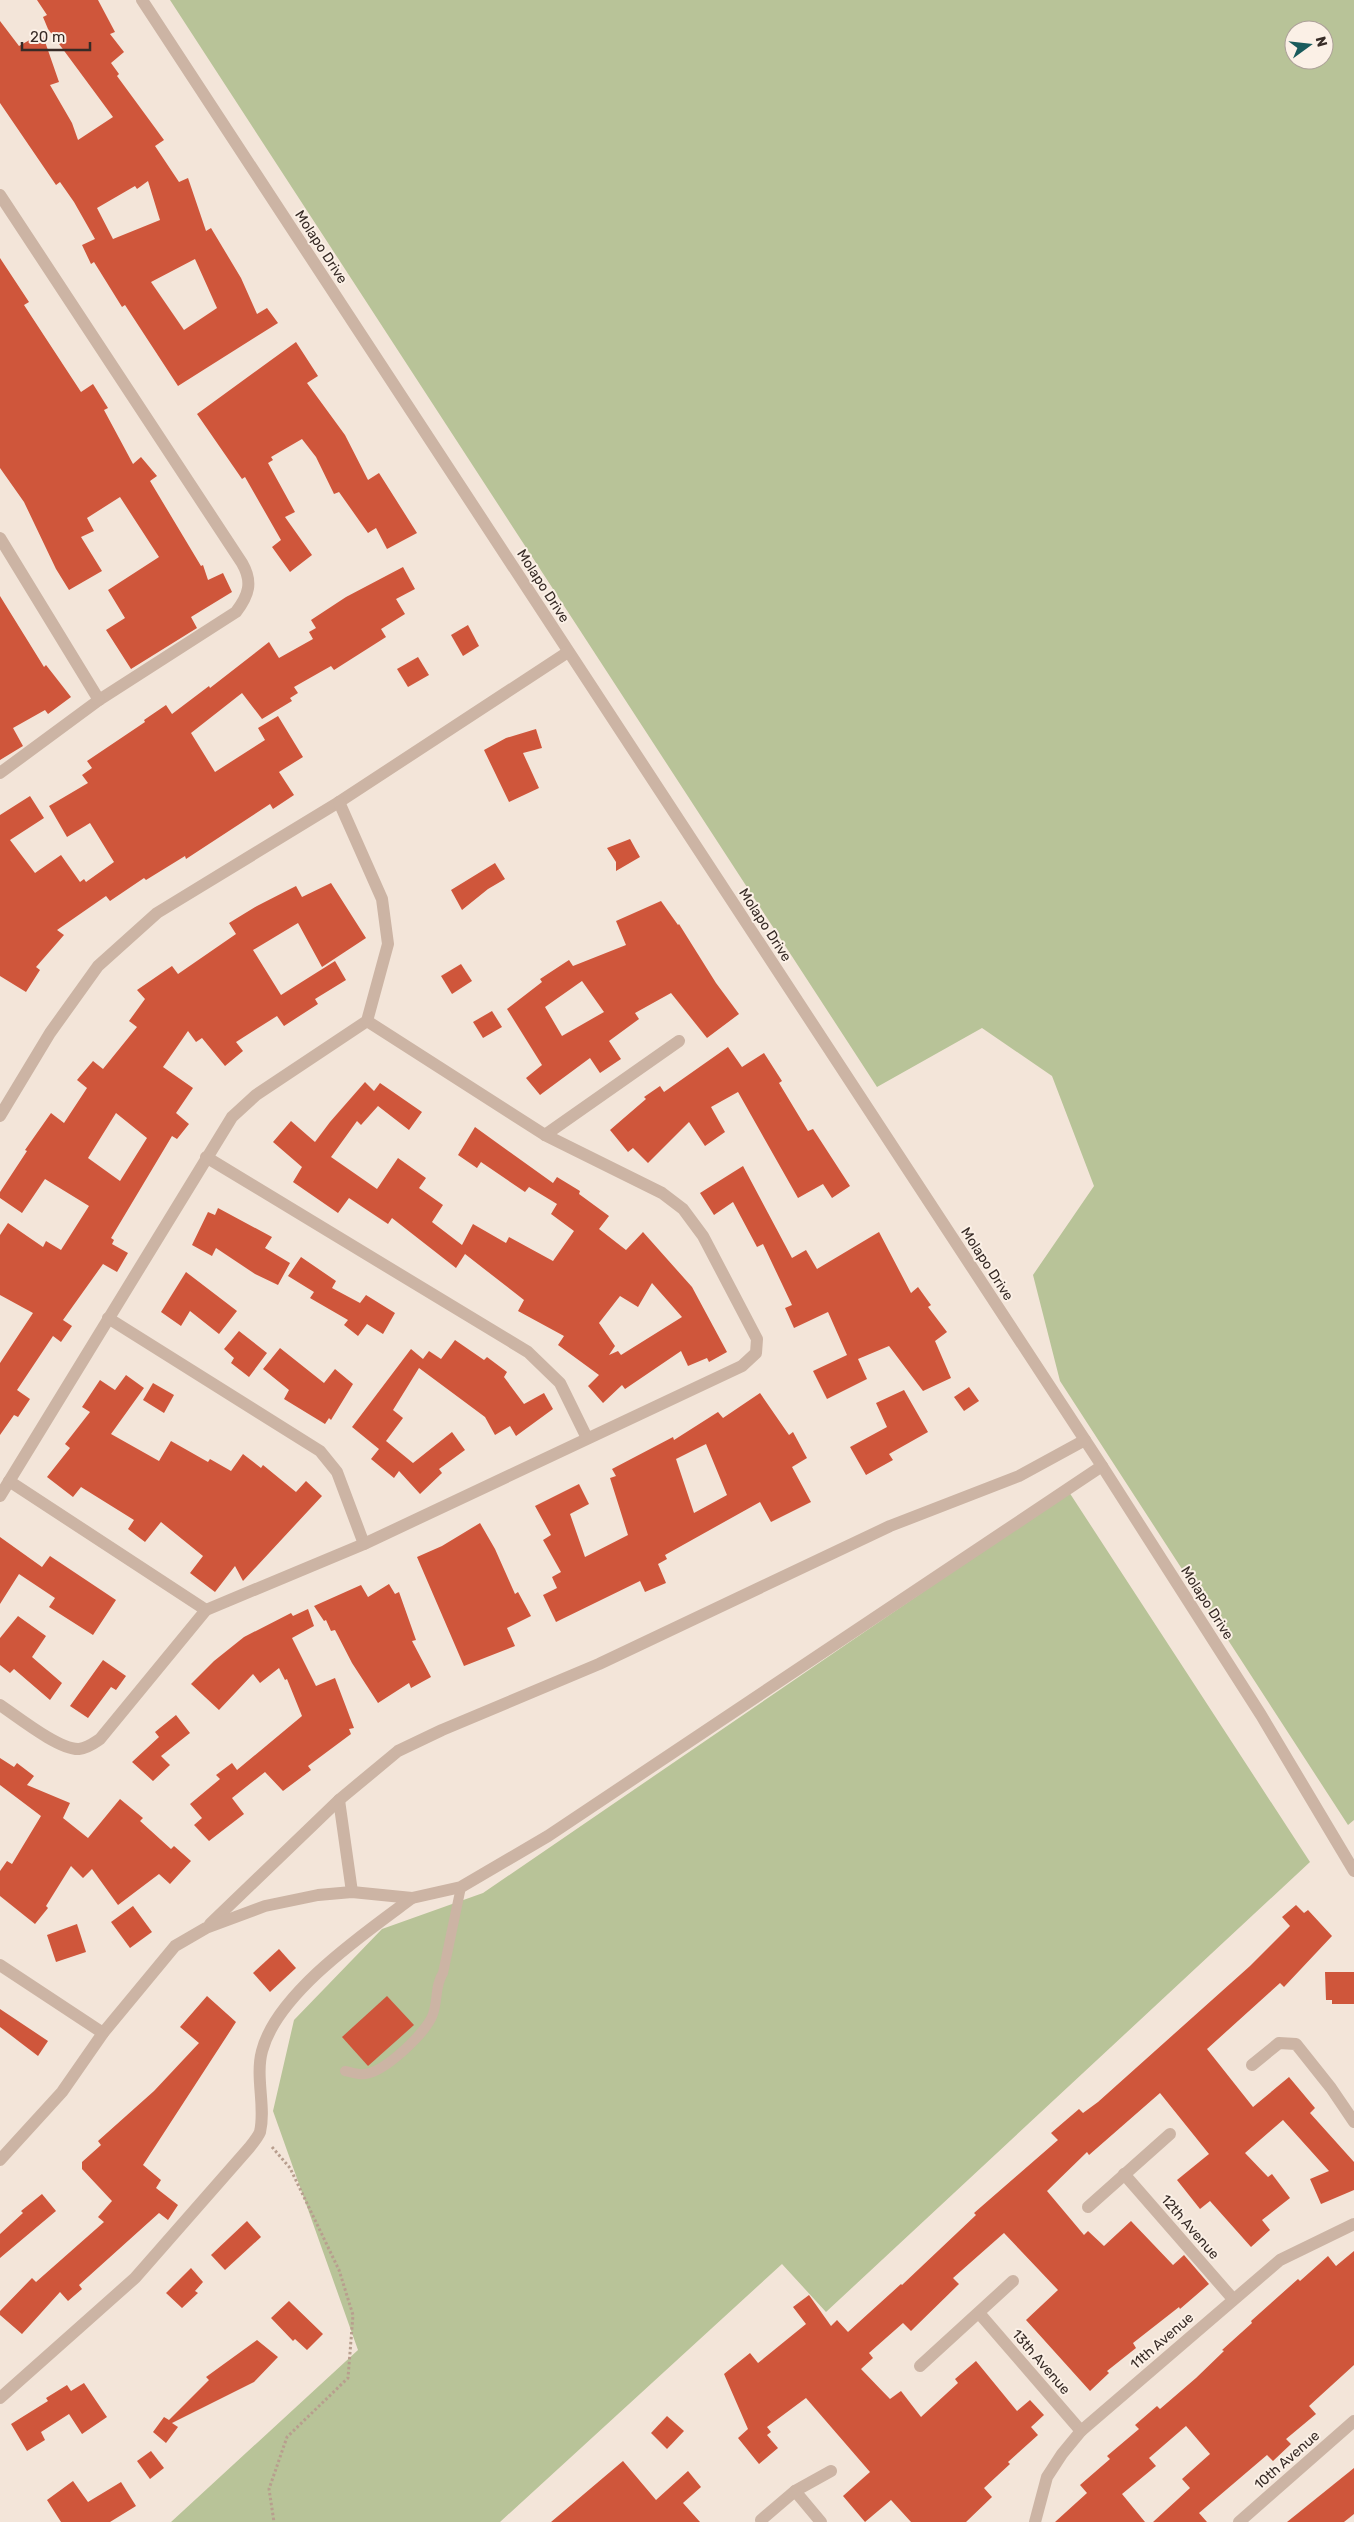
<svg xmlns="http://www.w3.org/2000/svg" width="1354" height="2522" font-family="Rubik,sans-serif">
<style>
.green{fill:#b8c398;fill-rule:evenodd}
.building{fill:#cf563b;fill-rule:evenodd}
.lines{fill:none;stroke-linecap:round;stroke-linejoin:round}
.path{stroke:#b89e8e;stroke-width:3;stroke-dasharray:2.5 2.5;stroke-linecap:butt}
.lane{stroke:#ccb4a4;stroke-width:10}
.street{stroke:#ccb4a4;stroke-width:12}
.labels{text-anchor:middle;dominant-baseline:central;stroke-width:4;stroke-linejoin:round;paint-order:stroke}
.street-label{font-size:14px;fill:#372b26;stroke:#fbf0e6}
</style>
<rect width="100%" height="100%" fill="#f3e5d9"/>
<!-- green -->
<g class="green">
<path d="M170,0H1354V1820L1348,1825L1060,1381L1033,1275L1094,1186L1052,1076L982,1028L877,1087ZM1294,30H1324V60H1294Z"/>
<path d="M1069,1492L1310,1862L826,2312L782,2264L500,2522H171L358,2350L273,2111L294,2020L382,1929L483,1893Z"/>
</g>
<!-- building -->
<g class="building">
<path d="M37,0H98L115,32L110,34L124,52L111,63L119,74L117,76L164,140L155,146L179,182L188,178L206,231L211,228L241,278L257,314L267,308L278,323L178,386L125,305L122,307L94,262L91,264L82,245L95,239L74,202L60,182L56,185L0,103V21L19,46L42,33L59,82L50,85L72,123L78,140L113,117L48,29L43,17L47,15ZM148,181L160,220L113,239L97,208L135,186L137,189ZM195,259L217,308L184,330L151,282Z"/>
<path d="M0,258L29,302L24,305L81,392L93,384L108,408L104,410L133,464L141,457L157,476L150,481L201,566L203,565L208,580L223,573L232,592L191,617L197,628L131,669L106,630L125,618L108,590L159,557L120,497L87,518L94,531L81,537L102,571L69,590L56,569L24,502L0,468Z"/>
<path d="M296,342L318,376L307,383L345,435L368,480L379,473L417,533L387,549L376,528L368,533L339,492L334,494L316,457L302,439L271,457L273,460L268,463L295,512L285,517L312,555L290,572L272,547L281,540L245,477L242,479L197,414Z"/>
<path d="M403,567L415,589L396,599L405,614L381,629L386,637L334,670L331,666L294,687L298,693L290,698L292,701L262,719L242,693L191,733L215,772L265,740L258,728L278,716L303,757L279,772L294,795L273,809L270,804L186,859L185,856L146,880L144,878L110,901L106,896L57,930L64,935L36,967L40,970L26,992L0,976V815L30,796L44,818L10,840L35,873L61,855L80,882L84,879L86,882L114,862L90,823L67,837L49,806L88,783L82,775L92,768L87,761L145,722L144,720L166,705L172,714L209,686L210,688L269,642L279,658L313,639L309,632L316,628L311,620L346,597Z"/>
<path d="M0,596L44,667L46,665L71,697L48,714L45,710L13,728L23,746L0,760Z"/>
<path d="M468,625L479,646L463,656L451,635Z"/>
<path d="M418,657L429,675L408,687L397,669Z"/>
<path d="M536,729L542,748L523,753L539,788L509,802L484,750L506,738Z"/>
<path d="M630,839L640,857L616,871V862L607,848Z"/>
<path d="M495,863L505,879L488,889L462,910L451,890Z"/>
<path d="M331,883L366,938L322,967L298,923L253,950L281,995L335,961L346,980L315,999L318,1004L284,1026L277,1016L236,1042L243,1051L225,1066L202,1038L196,1042L188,1031L163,1067L193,1088L176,1113L189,1124L177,1139L172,1136L111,1238L114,1240L112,1244L128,1253L117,1272L103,1264L63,1320L72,1326L61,1342L53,1336L17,1390L30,1399L18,1417L14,1415L0,1435V1363L33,1313L0,1295V1235L8,1223L43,1247L46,1241L61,1250L89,1206L45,1179L22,1213L0,1198V1192L27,1151L25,1150L51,1113L64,1123L87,1088L77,1080L93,1061L103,1069L137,1027L129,1021L145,999L137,990L172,966L178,974L236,934L229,923L257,906L296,886L302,897ZM116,1113L147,1138L120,1181L88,1158Z"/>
<path d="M661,901L678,925L679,924L716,983L739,1014L707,1038L671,993L635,1013L639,1019L609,1041L621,1059L600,1073L590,1058L540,1095L526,1078L542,1065L507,1009L542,982L540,979L569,960L573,966L626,945L616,921ZM582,981L604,1012L562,1036L545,1007Z"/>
<path d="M461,964L472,981L452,994L441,976Z"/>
<path d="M492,1011L502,1027L483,1038L473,1022Z"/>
<path d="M728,1047L742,1067L764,1053L782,1081L779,1083L808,1131L813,1129L850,1186L832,1198L823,1184L798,1198L738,1092L711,1107L725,1132L705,1146L689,1122L648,1163L633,1148L628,1152L610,1130L646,1099L644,1097L660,1086L664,1092Z"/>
<path d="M365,1082L374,1091L380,1083L422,1112L409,1130L378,1106L361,1125L357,1121L331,1157L377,1189L398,1158L426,1178L419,1188L443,1205L432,1222L462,1245L473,1224L506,1243L509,1237L553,1261L574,1231L551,1214L557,1204L529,1187L525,1192L481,1162L477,1168L458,1155L475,1127L553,1183L557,1177L580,1191L579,1194L609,1216L599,1229L626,1250L643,1232L692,1287L727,1352L709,1362L707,1358L688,1366L681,1351L625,1389L622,1385L603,1403L588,1386L599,1375L558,1345L564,1336L518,1311L524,1300L465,1254L456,1268L392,1218L388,1224L349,1198L338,1213L293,1182L302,1167L273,1142L291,1121L315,1142L330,1122ZM652,1283L682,1317L621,1355L618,1351L609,1355L615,1346L599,1323L620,1296L638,1307Z"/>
<path d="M743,1166L792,1258L806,1250L817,1269L879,1232L911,1293L918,1287L931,1305L928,1307L947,1332L935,1341L951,1378L923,1391L889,1346L858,1359L867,1379L827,1399L813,1371L847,1355L828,1312L794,1328L785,1308L792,1305L763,1244L757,1247L733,1202L714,1215L700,1193Z"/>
<path d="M218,1208L272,1237L265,1248L290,1263L278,1285L255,1274L216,1248L212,1256L192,1245L208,1212L215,1215Z"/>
<path d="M301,1257L336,1281L332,1288L360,1303L366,1295L395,1313L383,1334L367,1324L358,1336L344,1325L348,1320L310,1298L314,1292L288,1276Z"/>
<path d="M186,1272L237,1311L219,1334L190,1311L181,1326L161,1312Z"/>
<path d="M239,1331L267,1353L249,1377L231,1363L234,1358L224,1349Z"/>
<path d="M455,1340L484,1360L487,1357L507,1372L504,1377L524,1404L544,1393L553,1409L516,1436L510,1426L495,1435L485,1417L419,1368L393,1410L403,1418L386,1441L413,1463L452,1432L465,1450L439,1469L442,1473L420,1494L399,1471L394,1478L371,1459L379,1449L352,1427L411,1349L423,1359L429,1351L441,1359Z"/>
<path d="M280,1348L324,1383L335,1369L353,1384L331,1420L329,1418L325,1424L284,1399L289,1390L263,1369Z"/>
<path d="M126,1375L144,1388L111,1434L159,1461L171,1441L208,1462L210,1459L231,1471L243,1454L261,1468L263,1465L296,1492L306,1481L322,1496L243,1581L235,1566L215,1592L190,1573L203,1556L161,1522L145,1542L128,1529L134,1520L81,1487L73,1497L47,1477L70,1448L65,1444L90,1412L82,1407L100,1380L115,1390Z"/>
<path d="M153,1383L174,1395L164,1413L143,1400Z"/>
<path d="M969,1387L979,1401L964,1411L954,1397Z"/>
<path d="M904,1390L928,1432L889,1454L893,1460L866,1475L850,1447L887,1427L876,1403Z"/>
<path d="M760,1393L789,1435L793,1432L807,1458L792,1467L811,1502L771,1522L760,1502L665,1555L667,1559L658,1564L666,1583L645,1592L640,1581L556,1622L543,1595L557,1588L552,1577L561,1572L543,1540L551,1535L535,1506L579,1484L589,1504L570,1514L585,1557L628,1535L610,1478L616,1476L612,1469L673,1437L674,1440L718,1412L723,1418ZM706,1444L727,1495L694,1513L676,1459Z"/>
<path d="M480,1523L495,1549L515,1594L518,1592L531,1616L507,1628L515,1646L464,1666L417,1557L442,1546Z"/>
<path d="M0,1537L42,1567L50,1556L116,1600L93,1635L49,1607L55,1598L19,1574L0,1604Z"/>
<path d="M389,1584L395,1594L399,1592L416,1640L412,1641L431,1677L411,1688L409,1683L378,1703L352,1663L335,1630L331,1631L326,1620L324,1621L314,1606L361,1585L368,1597Z"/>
<path d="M308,1609L314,1626L292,1638L316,1686L335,1678L354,1728L349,1729L351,1734L308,1766L311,1770L283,1791L265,1772L232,1798L244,1814L209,1841L194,1825L202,1818L190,1804L220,1779L216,1775L232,1763L237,1770L302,1716L287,1679L285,1680L279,1668L260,1683L253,1674L219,1710L191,1684L214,1661L244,1637L291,1613L293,1616Z"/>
<path d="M18,1616L46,1636L32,1657L62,1683L50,1700L14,1669L10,1673L0,1665V1638Z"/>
<path d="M103,1660L126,1676L116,1690L111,1687L88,1718L70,1706Z"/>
<path d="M176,1715L190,1733L161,1756L170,1765L153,1781L132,1762L159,1737L155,1732Z"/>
<path d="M0,1758L14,1767L17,1763L34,1776L27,1785L70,1803L63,1818L88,1838L120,1799L143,1818L140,1821L171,1849L174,1846L191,1861L170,1884L159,1874L118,1905L92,1869L83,1878L71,1866L46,1906L48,1908L35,1924L0,1896V1871L7,1861L12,1864L41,1816L0,1785Z"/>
<path d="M1296,1905L1304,1913L1308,1910L1332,1936L1284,1987L1280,1983L1207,2049L1253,2107L1289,2077L1315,2108L1310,2113L1354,2162V2190L1321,2204L1310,2179L1329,2171L1283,2120L1245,2153L1268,2177L1272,2174L1290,2198L1262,2220L1270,2230L1251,2247L1210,2201L1200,2209L1177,2180L1209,2154L1160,2093L1089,2155L1087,2152L1047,2191L1084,2235L1088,2231L1104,2246L1131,2221L1173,2265L1184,2255L1209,2284L1180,2309L1179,2307L1133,2343L1136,2348L1107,2371L1109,2373L1090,2391L1026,2320L1058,2290L1004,2233L953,2278L959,2284L911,2331L903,2323L869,2353L873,2358L861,2369L890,2399L901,2391L921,2417L958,2383L955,2379L976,2361L1017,2411L1030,2400L1044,2415L1031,2427L1038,2435L1008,2462L1010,2464L984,2488L992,2497L966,2522H911L891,2500L865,2522L843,2496L870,2472L806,2398L767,2427L771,2432L767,2435L778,2448L759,2464L738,2438L748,2429L724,2374L750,2353L758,2363L806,2324L793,2307L809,2295L831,2326L837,2320L848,2332L901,2284L902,2285L976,2215L974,2213L1058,2140L1051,2133L1079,2109L1083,2113L1098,2102L1250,1966L1290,1926L1282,1917Z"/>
<path d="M133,1906L152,1932L130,1948L111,1922Z"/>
<path d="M77,1924L86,1952L56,1962L47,1935Z"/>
<path d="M279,1949L296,1968L270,1992L253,1973Z"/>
<path d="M1325,1972H1354V2004H1332V2000H1326Z"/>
<path d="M207,1996L236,2022L143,2165L161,2180L156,2188L178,2205L168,2220L159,2213L79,2285L82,2289L68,2301L60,2292L22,2334L0,2315V2311L32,2278L36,2282L104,2222L98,2217L112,2201L82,2169V2162L101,2145L98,2141L154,2091L199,2043L180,2027Z"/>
<path d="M387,1996L414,2025L368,2066L342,2037Z"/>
<path d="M0,2009L48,2041L38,2056L0,2027Z"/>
<path d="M42,2194L56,2211L0,2258V2234L23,2213L21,2211Z"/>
<path d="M247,2221L261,2237L225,2270L211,2255Z"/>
<path d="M1354,2251V2365L1309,2406L1316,2414L1286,2439L1291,2444L1273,2461L1267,2455L1199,2513L1207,2522H1153L1190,2488L1182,2479L1210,2454L1186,2426L1149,2458L1156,2466L1122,2494L1145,2522H1055L1087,2493L1080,2485L1110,2459L1107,2456L1139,2429L1135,2425L1157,2406L1160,2409L1196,2378L1224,2351L1222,2350L1252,2323L1251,2321L1298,2279L1300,2281L1328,2256L1336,2266Z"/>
<path d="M191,2268L203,2282L195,2291L198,2293L182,2308L166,2293Z"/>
<path d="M289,2301L323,2334L307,2350L295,2339L293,2341L271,2318Z"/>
<path d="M257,2340L278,2357L254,2382L172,2423L178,2427L166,2443L153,2432L164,2417L169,2420L209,2380L206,2377Z"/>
<path d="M84,2383L107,2417L82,2434L69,2414L41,2432L45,2440L27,2451L11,2424L48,2401L46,2398L67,2385L71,2391Z"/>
<path d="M667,2416L684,2431L667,2449L651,2433Z"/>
<path d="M151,2451L164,2468L150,2479L137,2461Z"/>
<path d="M623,2461L656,2500L688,2471L701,2487L683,2503L700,2522H551Z"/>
<path d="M1354,2468V2514L1344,2522H1287Z"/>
<path d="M73,2481L88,2502L121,2482L136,2506L110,2522H61L47,2500Z"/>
</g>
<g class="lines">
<!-- path -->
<path class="path" d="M272,2147L290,2168L339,2270L353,2315L348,2378L287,2437L269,2489L274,2522"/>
<!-- lane -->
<path class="lane" d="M345,2071C351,2072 359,2075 365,2074C385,2072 427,2032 433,2014C438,2000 435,1985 443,1973L461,1887"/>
<!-- street -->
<g class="street">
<path d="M142,0L1102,1466L1261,1715L1354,1871"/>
<path d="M0,195L242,563C253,582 249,595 236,612L99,700L0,773"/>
<path d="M0,538L99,700"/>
<path d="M0,1116L50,1033L98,966L157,913L339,802L568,652"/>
<path d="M545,1135L679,1041"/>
<path d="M206,1157L528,1352L560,1383L587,1438"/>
<path d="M108,1318L320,1451L337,1472L364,1544"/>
<path d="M9,1481L206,1610"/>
<path d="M0,1496L232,1117L256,1095L367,1021L388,944L382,899L339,802"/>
<path d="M0,1705C18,1717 59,1750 79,1749C88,1748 94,1743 100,1739L206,1610L364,1544L742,1366L756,1353L757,1339L703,1236L683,1209L662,1193L545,1135L367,1021"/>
<path d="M339,1800L352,1892"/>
<path d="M210,1924L339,1800L398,1751L442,1730L599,1664L890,1526L1019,1476L1085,1440"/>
<path d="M0,1965L103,2033"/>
<path d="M1252,2065L1279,2043L1296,2044L1331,2088L1354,2122"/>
<path d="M0,2160L62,2092L103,2033L175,1946L206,1928L265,1906L318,1895L352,1892L412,1898L461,1887L548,1836L1102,1466"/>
<path d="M1124,2174L1233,2299"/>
<path d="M1088,2207L1170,2134"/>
<path d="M979,2313L1081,2431"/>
<path d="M920,2366L1013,2281"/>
<path d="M0,2398L135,2278L249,2148C253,2143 258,2137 260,2132C266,2107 255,2077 262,2051C277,1993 365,1933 412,1898"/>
<path d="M761,2520L795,2491"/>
<path d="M821,2522L795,2491L831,2471"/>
<path d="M1035,2522L1047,2477L1062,2454L1081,2431L1280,2260L1354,2224"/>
<path d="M1239,2522L1354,2421"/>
</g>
</g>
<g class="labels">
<!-- street labels -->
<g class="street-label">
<text transform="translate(321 247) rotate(57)">Molapo Drive</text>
<text transform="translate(543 586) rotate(57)">Molapo Drive</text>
<text transform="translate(765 925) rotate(57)">Molapo Drive</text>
<text transform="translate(987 1264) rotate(57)">Molapo Drive</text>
<text transform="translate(1207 1603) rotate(57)">Molapo Drive</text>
<text transform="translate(1190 2227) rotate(49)">12th Avenue</text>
<text transform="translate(1162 2341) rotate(-41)">11th Avenue</text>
<text transform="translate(1041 2362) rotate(49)">13th Avenue</text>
<text transform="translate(1287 2460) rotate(-41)">10th Avenue</text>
</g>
</g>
<!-- north arrow -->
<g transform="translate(1309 45) rotate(75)"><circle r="24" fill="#fbf0e6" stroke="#ada199"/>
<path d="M0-4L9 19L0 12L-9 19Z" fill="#195b5c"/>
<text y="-8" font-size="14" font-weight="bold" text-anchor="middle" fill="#372b26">N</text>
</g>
<!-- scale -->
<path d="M22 42v8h68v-8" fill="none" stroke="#372b26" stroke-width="2.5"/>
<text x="30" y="42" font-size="15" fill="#372b26" stroke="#fbf0e6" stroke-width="4" paint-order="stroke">20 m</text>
</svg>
